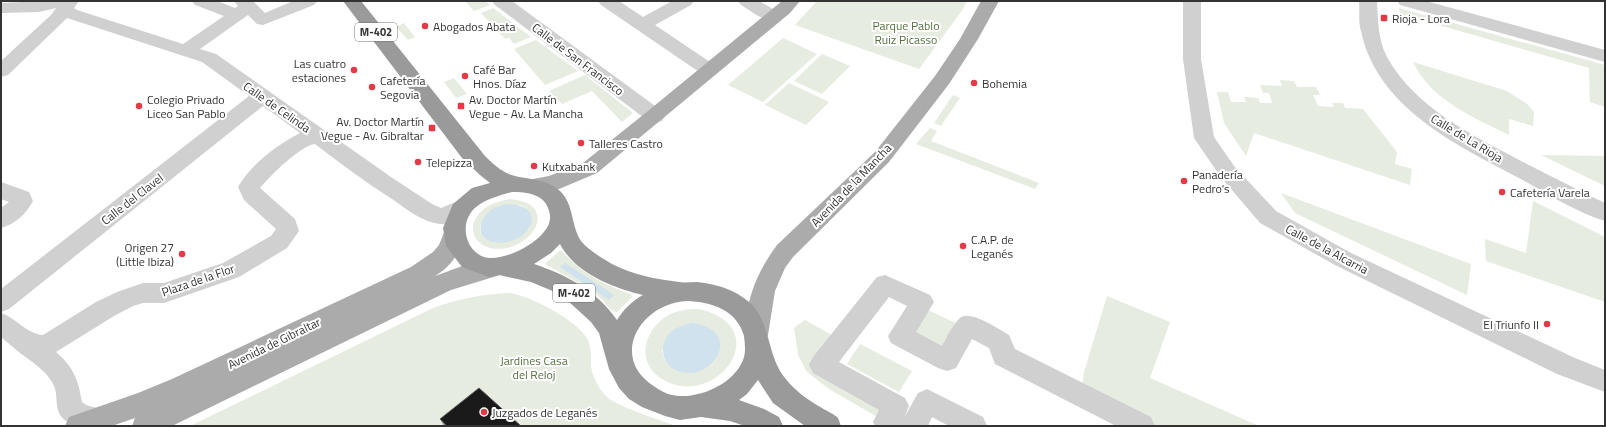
<svg xmlns="http://www.w3.org/2000/svg" width="1606" height="427" font-family="'Titillium Web',sans-serif">
<style>
.green{fill:#e6ecdf;fill-rule:evenodd}
.water{fill:#cfe2ee}
.lines{fill:none;stroke-linecap:round;stroke-linejoin:round}
.minor{fill:#d0d0d0;fill-rule:evenodd}
.major{fill:#ababab;fill-rule:evenodd}
.highway{fill:#9a9a9a;fill-rule:evenodd}
.wall{fill:#8c8c8c}
.building{fill:#1a1a1a;stroke:#5f5f5f}
.poi-dot{fill:#e63946;stroke:#fff;stroke-width:1.5}
.labels{text-anchor:middle;dominant-baseline:central;stroke-width:4;stroke-linejoin:round;paint-order:stroke}
.shield{fill:#fff;stroke:#707070;stroke-width:1}
.shield-label{font-size:11px;font-weight:bold;fill:#333}
.poi-label{font-size:12px;fill:#333;stroke:#fff;text-anchor:start}
.park-label{font-size:12px;fill:#56703f;stroke:#fff}
.street-label{font-size:12px;fill:#333;stroke:#fff}
</style>
<rect width="100%" height="100%" fill="#fff"/>
<!-- green -->
<g class="green">
<path d="M465,1H485L490,5L474,11Z"/>
<path d="M817,1H967L963,9L919,69L795,25Z"/>
<path d="M493,8L531,37L514,44L509,38L505,39L481,13Z"/>
<path d="M1399,8L1605,65V107L1590,102L1589,68L1400,14Z"/>
<path d="M404,23L415,37L408,40L396,27Z"/>
<path d="M783,38L817,54L763,102L728,85Z"/>
<path d="M536,40L578,71L545,85L514,49Z"/>
<path d="M822,54L850,66L822,94L794,81Z"/>
<path d="M1413,62L1507,91L1527,104L1534,112L1533,126L1509,119V135C1474,118 1430,99 1413,62Z"/>
<path d="M585,75L633,113L622,122L592,91L562,104L549,91Z"/>
<path d="M454,78L467,94L456,98L444,82Z"/>
<path d="M1280,80L1294,81L1297,87H1316L1320,95H1313L1318,106L1334,107L1332,103H1343L1345,108L1363,109L1397,152L1395,164L1412,169L1410,185L1254,133L1246,156L1224,123L1217,92H1228L1231,102H1246L1244,97L1258,98L1260,103H1272L1269,93H1263L1260,85L1282,86Z"/>
<path d="M789,83L829,102L806,125L765,105Z"/>
<path d="M953,95L960,98L941,126L934,123Z"/>
<path d="M930,128L937,131L931,141L1039,183L1035,189L916,144Z"/>
<path d="M1541,155L1605,156V186Z"/>
<path d="M1281,193L1471,264L1467,295L1295,213Z"/>
<path d="M510,199C564,204 529,256 490,248C473,244 467,226 480,213C487,204 499,201 510,199ZM520,205C531,211 534,217 529,229L485,239L480,232V225Z"/>
<path d="M1533,201L1605,237V302L1486,261L1485,239L1526,253Z"/>
<path d="M559,251H562C580,272 605,286 631,294L632,297L617,312C611,312 604,301 598,296C581,284 563,274 545,264Z"/>
<path d="M510,293C531,296 581,322 589,342C591,350 591,358 591,366C592,376 599,389 606,396C613,405 663,421 676,426H190L433,308C458,299 483,294 510,293Z"/>
<path d="M1107,296L1170,322L1150,378L1259,426H1142L1081,395L1084,372Z"/>
<path d="M920,306L966,328L947,360L900,336Z"/>
<path d="M699,309C780,328 712,415 659,377C635,359 646,327 669,315C678,310 688,309 699,309ZM720,346C714,377 694,369 670,367L664,359L662,350Z"/>
<path d="M805,320L841,340L823,365L896,406L886,422L829,389L807,372L798,355L794,328Z"/>
<path d="M860,344L912,371L899,392L847,364Z"/>
</g>
<!-- water -->
<g class="water">
<path d="M510,204C553,208 525,248 494,242C476,239 477,221 490,211C496,206 503,205 510,204Z"/>
<path d="M565,263L614,295L609,300L560,267Z"/>
<path d="M692,323C748,331 709,390 672,368C659,359 661,340 672,331C678,327 684,325 692,323Z"/>
</g>
<g class="lines">
<!-- minor -->
<g class="minor">
<path d="M42,1H79L74,8L77,10L183,44L224,16L195,5L192,1H217L235,8L238,6L234,1H253L265,13L293,1H317L314,5L263,25L257,24L248,15L200,49L216,54L391,177L432,204L441,208L463,199L471,201L474,207C469,216 451,225 440,224C422,222 406,209 392,199C365,182 340,163 315,144C301,145 269,177 260,188L295,219L299,231L287,248L239,277L164,303H143L133,306L114,316L56,352C74,368 78,379 82,402C89,408 99,407 107,411L111,419L108,426H75C48,415 62,398 52,382C45,370 31,361 20,353C14,348 7,342 1,337V313C16,318 27,334 43,335L96,302L117,292L143,283H164L223,263L271,236L276,229L244,200L238,187C251,164 277,145 300,133L263,106L9,309L1,312V289L249,96L202,62L67,18L8,75L1,77V61L52,14L56,8L39,12L1,13V3Z"/>
<path d="M492,1H512L662,111L665,116L662,121L655,123L648,121L495,5Z"/>
<path d="M598,1H619L643,17L672,1H694L691,5L655,25L716,66L718,70L716,74L709,76L702,74L601,5Z"/>
<path d="M738,1H759L780,13L783,17L780,21C766,24 753,12 741,5Z"/>
<path d="M1183,1H1201V59L1214,137L1234,166L1276,211L1351,253L1575,358L1605,370V392L1557,374L1335,265L1260,223L1220,176L1194,138L1183,59Z"/>
<path d="M1359,1H1377C1378,20 1378,40 1387,57C1415,108 1474,136 1523,162C1550,176 1578,190 1605,203V221C1576,212 1548,194 1521,179C1458,146 1377,108 1361,31C1358,22 1360,11 1359,1Z"/>
<path d="M1397,1H1426L1605,50V62L1400,5Z"/>
<path d="M1,182L29,192L33,201C26,214 15,224 1,228V208L9,202L1,199Z"/>
<path d="M885,275L930,295L934,302L916,332L942,346C947,337 952,326 959,319C968,308 998,329 1009,335L1015,349L1151,417L1155,426H1116L995,364L989,348L972,339L956,368L947,371L938,368L891,343L888,336L907,306L889,297L839,362L905,398L909,406L904,418L918,393L927,389L983,417L987,426H949L932,417L928,426H875L873,422L879,410L813,373L809,365L813,357L877,277Z"/>
</g>
<!-- major -->
<g class="major">
<path d="M782,1H800L790,13L597,173L552,192L535,194L527,192L524,186L527,180L549,176L583,163L648,111Z"/>
<path d="M981,1H999L978,39L949,84L889,162L793,257L785,268L775,291L768,335L765,342L756,345L747,342C743,334 744,328 746,318C750,290 760,268 777,245L875,152L935,76L960,39Z"/>
<path d="M453,227L461,230L464,236C460,254 450,267 435,276C452,270 483,256 500,261L504,268L500,275L451,290L172,426H132L135,418L112,426H65L69,417L138,393L172,379L411,267L433,252L439,245L445,230Z"/>
</g>
<!-- highway -->
<path class="highway" d="M343,1H361L485,156C493,164 504,174 515,176C531,180 547,179 560,191C574,204 571,226 581,241C588,250 602,258 612,264C633,275 656,279 679,282C684,283 691,282 697,282C717,284 740,291 754,307C771,328 768,357 785,378C795,391 808,400 822,408C827,411 834,414 838,418C839,420 840,424 841,426H805L773,403L758,380L747,394L739,400L764,409L779,417L783,426H745L730,421L701,417L680,420L665,416L642,407L629,399L619,388L609,369L599,333L591,322L568,301L555,292L531,282L499,275L489,277L462,267L446,246L443,228L453,204L472,188L490,183L480,175L462,158ZM512,192C527,192 545,194 549,211C551,216 550,222 548,226C539,243 510,258 491,258C470,258 459,231 470,214C478,201 498,196 512,192ZM560,244C575,273 613,288 643,295C632,301 624,309 617,320C597,291 567,275 534,264L551,253ZM687,301C712,302 737,310 744,336C745,344 746,353 743,360C734,383 703,397 680,396C671,396 662,392 655,387C608,358 640,303 687,301Z"/>
</g>
<!-- wall -->
<path class="wall" d="M440,419L521,426H444Z"/>
<!-- building -->
<path class="building" d="M479,388L521,426H447L440,419Z"/>
<!-- markers -->
<g class="poi-dot">
<rect x="1380" y="14" width="8" height="8" rx="2"/>
<circle cx="425" cy="26" r="4"/>
<circle cx="354" cy="70" r="4"/>
<circle cx="465" cy="76" r="4"/>
<circle cx="974" cy="83" r="4"/>
<circle cx="372" cy="87" r="4"/>
<circle cx="139" cy="106" r="4"/>
<rect x="457" y="102" width="8" height="8" rx="2"/>
<rect x="428" y="124" width="8" height="8" rx="2"/>
<circle cx="581" cy="143" r="4"/>
<circle cx="418" cy="162" r="4"/>
<circle cx="534" cy="166" r="4"/>
<circle cx="1184" cy="181" r="4"/>
<circle cx="1502" cy="192" r="4"/>
<circle cx="963" cy="246" r="4"/>
<circle cx="182" cy="254" r="4"/>
<circle cx="1547" cy="324" r="4"/>
<circle cx="484" cy="412" r="4"/>
</g>
<g class="labels">
<!-- shield labels -->
<g class="shield">
<rect x="355" y="23" width="42" height="18" rx="3"/>
<rect x="553" y="284" width="42" height="18" rx="3"/>
</g>
<g class="shield-label">
<text x="376" y="32">M-402</text>
<text x="574" y="293">M-402</text>
</g>
<!-- poi labels -->
<g class="poi-label">
<text x="1392" y="18">Rioja - Lora</text>
<text x="433" y="26">Abogados Abata</text>
<text x="346" y="63" text-anchor="end">Las cuatro<tspan x="346" dy="14">estaciones</tspan></text>
<text x="473" y="69">Café Bar<tspan x="473" dy="14">Hnos. Díaz</tspan></text>
<text x="380" y="80">Cafetería<tspan x="380" dy="14">Segovia</tspan></text>
<text x="982" y="83">Bohemia</text>
<text x="147" y="99">Colegio Privado<tspan x="147" dy="14">Liceo San Pablo</tspan></text>
<text x="469" y="99">Av. Doctor Martín<tspan x="469" dy="14">Vegue - Av. La Mancha</tspan></text>
<text x="424" y="121" text-anchor="end">Av. Doctor Martín<tspan x="424" dy="14">Vegue - Av. Gibraltar</tspan></text>
<text x="589" y="143">Talleres Castro</text>
<text x="426" y="162">Telepizza</text>
<text x="542" y="166">Kutxabank</text>
<text x="1192" y="174">Panadería<tspan x="1192" dy="14">Pedro's</tspan></text>
<text x="1510" y="192">Cafetería Varela</text>
<text x="971" y="239">C.A.P. de<tspan x="971" dy="14">Leganés</tspan></text>
<text x="174" y="247" text-anchor="end">Origen 27<tspan x="174" dy="14">(Little Ibiza)</tspan></text>
<text x="1539" y="324" text-anchor="end">El Triunfo II</text>
<text x="492" y="412">Juzgados de Leganés</text>
</g>
<!-- park labels -->
<g class="park-label">
<text x="906" y="25">Parque Pablo<tspan x="906" dy="14">Ruiz Picasso</tspan></text>
<text x="534" y="360">Jardines Casa<tspan x="534" dy="14">del Reloj</tspan></text>
</g>
<!-- street labels -->
<g class="street-label">
<text transform="translate(578 59) rotate(37)">Calle de San Francisco</text>
<text transform="translate(277 107) rotate(35)">Calle de Celinda</text>
<text transform="translate(1467 138) rotate(31)">Calle de La Rioja</text>
<text transform="translate(851 185) rotate(-46)">Avenida de la Mancha</text>
<text transform="translate(132 199) rotate(-38)">Calle del Clavel</text>
<text transform="translate(1327 249) rotate(28)">Calle de la Alcarria</text>
<text transform="translate(198 280) rotate(-19)">Plaza de la Flor</text>
<text transform="translate(274 343) rotate(-26)">Avenida de Gibraltar</text>
</g>
</g>
<!-- border -->
<rect width="1606" height="427" fill="none" stroke="#333333" stroke-width="4"/>
</svg>
